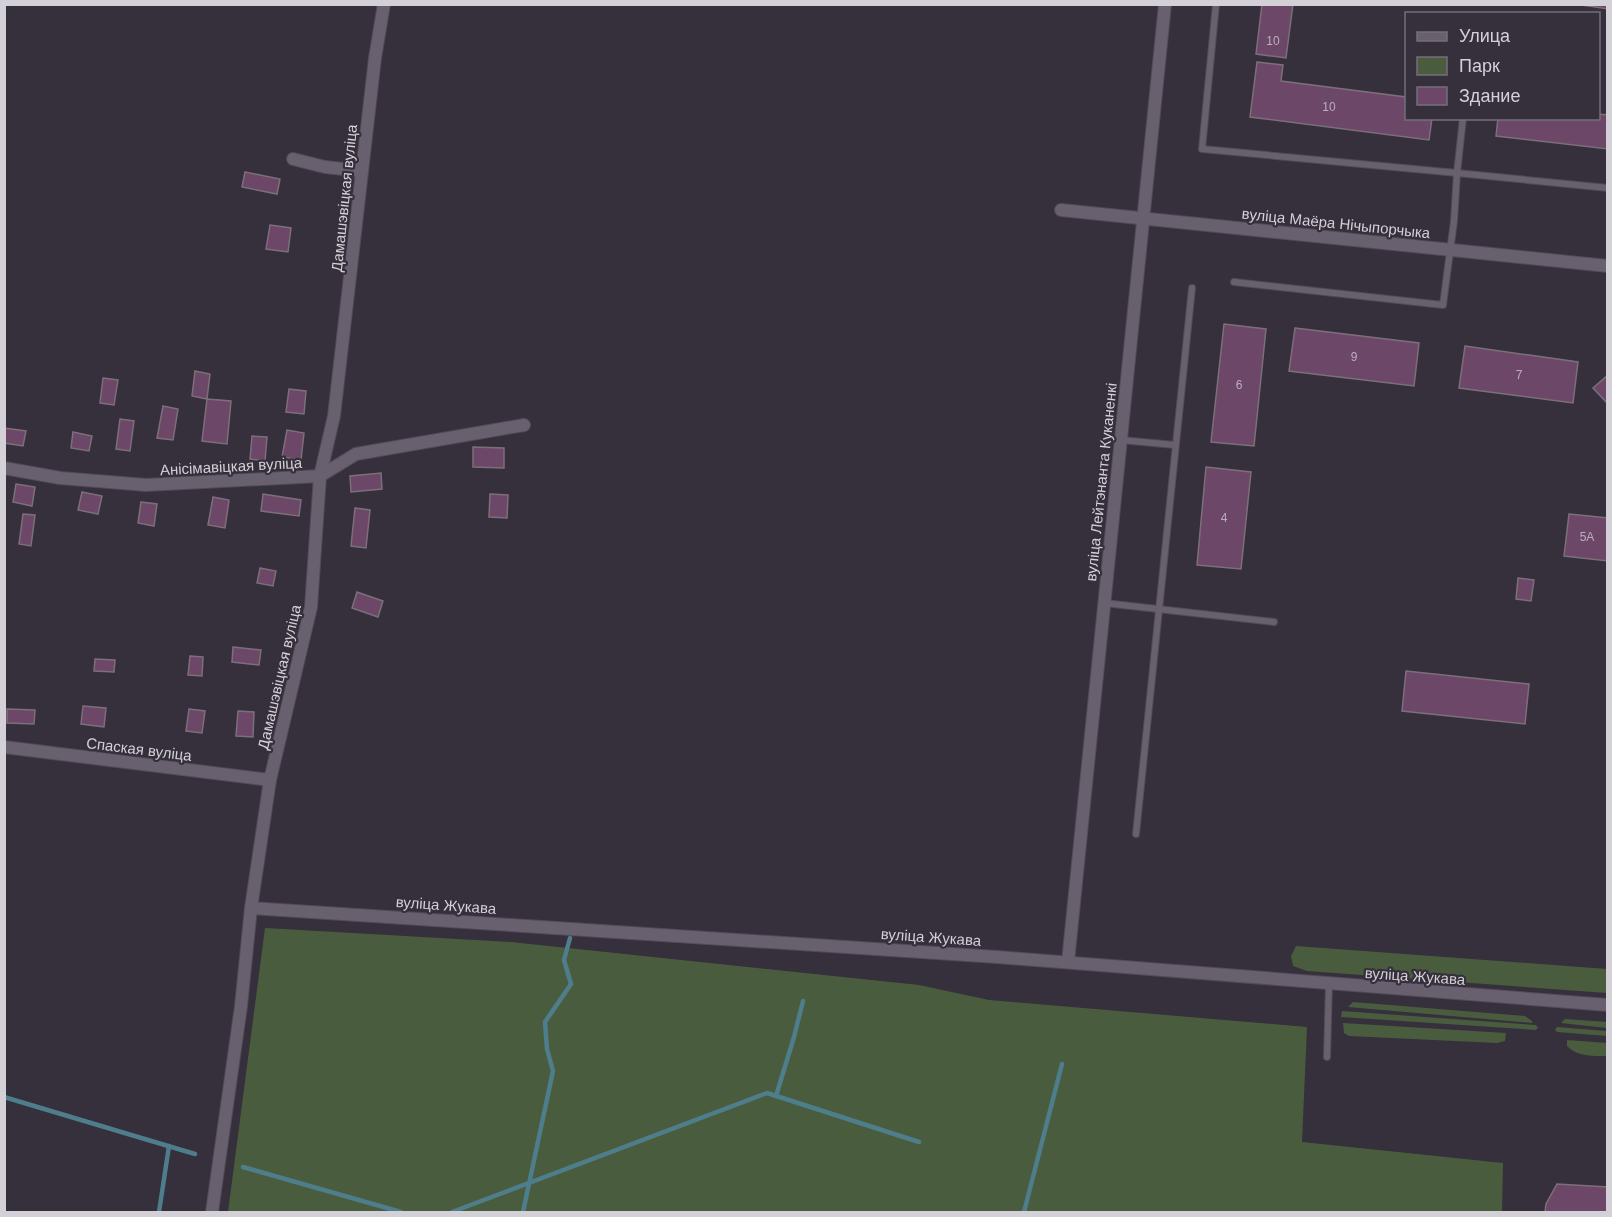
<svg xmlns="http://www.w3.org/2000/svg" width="1612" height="1217" font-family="Helvetica,sans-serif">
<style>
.green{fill:#495d3e}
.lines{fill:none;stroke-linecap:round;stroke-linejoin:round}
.stream{stroke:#4e7d8c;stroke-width:4.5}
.building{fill:#6d4768;stroke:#7c6f7a;stroke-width:1.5}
.service-casing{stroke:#514b56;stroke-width:8}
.minor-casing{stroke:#514b56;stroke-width:14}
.service{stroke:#68606e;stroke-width:6}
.minor{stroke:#68606e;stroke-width:12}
.labels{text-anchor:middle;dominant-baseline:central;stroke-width:4.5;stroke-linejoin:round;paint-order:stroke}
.number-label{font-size:12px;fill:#baaebc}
.street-label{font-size:15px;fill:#d4d0d8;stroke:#362f3c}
</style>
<rect width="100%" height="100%" fill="#362f3c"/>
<!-- green -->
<g class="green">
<path d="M265,928L511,942L919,985L989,1000L1307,1027L1302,1142L1503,1163L1502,1212H228Z"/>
<path d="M1296,946L1607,969V993L1307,971L1293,966L1291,956Z"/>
<path d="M1353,1002L1525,1016L1532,1021V1023L1348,1007Z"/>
<path d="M1342,1011L1536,1025L1538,1028L1536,1030L1341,1017Z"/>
<path d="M1565,1019L1607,1022V1028L1561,1023Z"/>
<path d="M1343,1023L1506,1033L1505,1041L1497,1043L1349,1036L1344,1033Z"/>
<path d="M1557,1027L1607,1031V1036L1557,1032L1555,1030Z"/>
<path d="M1567,1040L1607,1043V1056C1594,1056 1577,1057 1567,1046Z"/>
</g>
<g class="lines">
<!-- stream -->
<g class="stream">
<path d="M776,1096L794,1037L803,1001"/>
<path d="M4,1097L195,1154"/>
<path d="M243,1167L401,1212"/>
<path d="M159,1212L169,1146"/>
<path d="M452,1212L767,1093L919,1142"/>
<path d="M523,1212L553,1071L547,1049L545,1022L571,984L564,960L570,938"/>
<path d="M1024,1212L1062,1064"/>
</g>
</g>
<!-- building -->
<g class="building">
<path d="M1262,4H1293L1286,58L1256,54Z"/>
<path d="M1575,4H1608V9Z"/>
<path d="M1257,62L1283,65L1281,81L1406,97V118H1432L1429,140L1250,117Z"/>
<path d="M1598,114L1608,115V149L1496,136L1498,118H1598Z"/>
<path d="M245,172L280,179L277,194L242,187Z"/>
<path d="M270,225L291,228L288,252L266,249Z"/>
<path d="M1224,324L1266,329L1254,446L1211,442Z"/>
<path d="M1295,328L1419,343L1414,386L1289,371Z"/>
<path d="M1465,346L1578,362L1573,403L1459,388Z"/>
<path d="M195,371L210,374L207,399L192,396Z"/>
<path d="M1608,375V404L1593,388Z"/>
<path d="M103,378L118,380L114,405L100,403Z"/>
<path d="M289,389L306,391L304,414L286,412Z"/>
<path d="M207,399L231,401L227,444L202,441Z"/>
<path d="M163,406L178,409L173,440L157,438Z"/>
<path d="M120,419L134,421L130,451L116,449Z"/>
<path d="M4,428L26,431L23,446L4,443Z"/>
<path d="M287,430L304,433L301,460L282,457Z"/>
<path d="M73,432L92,436L89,451L71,448Z"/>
<path d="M252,436L267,437L265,461L250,459Z"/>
<path d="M473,447L504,448V468L473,467Z"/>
<path d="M1206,467L1251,472L1241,569L1197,565Z"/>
<path d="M381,473L382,489L351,492L350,476Z"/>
<path d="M16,484L35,487L32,506L13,502Z"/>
<path d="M82,492L102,496L98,514L78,510Z"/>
<path d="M263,494L301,500L299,516L261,511Z"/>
<path d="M490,494L508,495L507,518L489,517Z"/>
<path d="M213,497L229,500L225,528L208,525Z"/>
<path d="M141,502L157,504L154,526L138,523Z"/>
<path d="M355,508L370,510L366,548L351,546Z"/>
<path d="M23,514L35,515L31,546L19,544Z"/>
<path d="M1569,514L1608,518V561L1564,556Z"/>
<path d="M260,568L276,571L273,586L257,583Z"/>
<path d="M1518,578L1534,580L1531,601L1516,599Z"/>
<path d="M357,592L383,601L378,617L352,608Z"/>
<path d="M233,647L261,650L259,665L232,662Z"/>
<path d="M190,656L203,657L202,676L188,675Z"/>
<path d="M95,659L115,660L114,672L94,671Z"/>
<path d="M1406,671L1529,684L1525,724L1402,711Z"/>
<path d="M83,706L106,708L104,727L81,724Z"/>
<path d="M7,709L35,710L34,724L7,723Z"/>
<path d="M189,709L205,711L202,733L186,731Z"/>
<path d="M238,711L254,712L253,737L236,736Z"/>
<path d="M1557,1184L1608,1187V1212H1545L1546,1204Z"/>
</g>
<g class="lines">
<defs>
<g id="service">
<path d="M1216,4L1202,149L1457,173L1463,118"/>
<path d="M1234,282L1443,305L1454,221L1457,173L1608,188"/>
<path d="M1121,440L1175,445"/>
<path d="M1104,603L1274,622"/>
<path d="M1136,834L1192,288"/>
<path d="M1327,1057L1329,984"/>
</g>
<g id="minor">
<path d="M293,159L325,167L362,171"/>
<path d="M1061,210L1608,266"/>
<path d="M4,468L60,478L146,485L320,476L356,454L524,425"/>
<path d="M4,747L270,780"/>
<path d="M251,908L997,957L1608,1005"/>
<path d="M1068,962L1165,4"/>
<path d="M212,1212L241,1006L251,908L270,780L311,607L320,476L334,416L375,58L384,4"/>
</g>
</defs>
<!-- service casing -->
<use href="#service" class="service-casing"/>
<!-- minor casing -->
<use href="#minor" class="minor-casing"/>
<!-- service -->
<use href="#service" class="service"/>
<!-- minor -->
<use href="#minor" class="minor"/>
</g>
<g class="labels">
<!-- number labels -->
<g class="number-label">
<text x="1273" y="41">10</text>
<text x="1329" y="107">10</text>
<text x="1354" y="357">9</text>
<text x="1519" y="375">7</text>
<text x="1239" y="385">6</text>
<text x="1224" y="518">4</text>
<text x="1587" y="537">5А</text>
</g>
<!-- street labels -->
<g class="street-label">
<text transform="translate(344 198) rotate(-84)">Дамашэвіцкая вуліца</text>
<text transform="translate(1336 223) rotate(6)">вуліца Маёра Нічыпорчыка</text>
<text transform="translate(231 466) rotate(-3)">Анісімавіцкая вуліца</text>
<text transform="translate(1101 482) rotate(-84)">вуліца Лейтэнанта Куканенкі</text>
<text transform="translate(279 677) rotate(-77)">Дамашэвіцкая вуліца</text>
<text transform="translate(139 749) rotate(7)">Спаская вуліца</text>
<text transform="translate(446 905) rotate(4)">вуліца Жукава</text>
<text transform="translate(931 937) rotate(4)">вуліца Жукава</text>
<text transform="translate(1415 976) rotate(4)">вуліца Жукава</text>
</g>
</g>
<!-- border -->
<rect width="1612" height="1217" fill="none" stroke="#d4d0d8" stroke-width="12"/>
<!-- legend -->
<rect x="1405" y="12" width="195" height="108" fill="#362f3c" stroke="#756f7a" stroke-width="1.5"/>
<rect x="1417" y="32" width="30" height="9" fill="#68606e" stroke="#756f7a" stroke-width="1.5"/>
<text x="1459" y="42" font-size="18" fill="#d4d0d8">Улица</text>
<rect x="1417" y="57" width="30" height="18" fill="#495d3e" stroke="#756f7a" stroke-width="1.5"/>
<text x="1459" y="72" font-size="18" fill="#d4d0d8">Парк</text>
<rect x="1417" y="87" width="30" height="18" fill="#6d4768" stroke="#756f7a" stroke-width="1.5"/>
<text x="1459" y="102" font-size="18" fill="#d4d0d8">Здание</text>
</svg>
